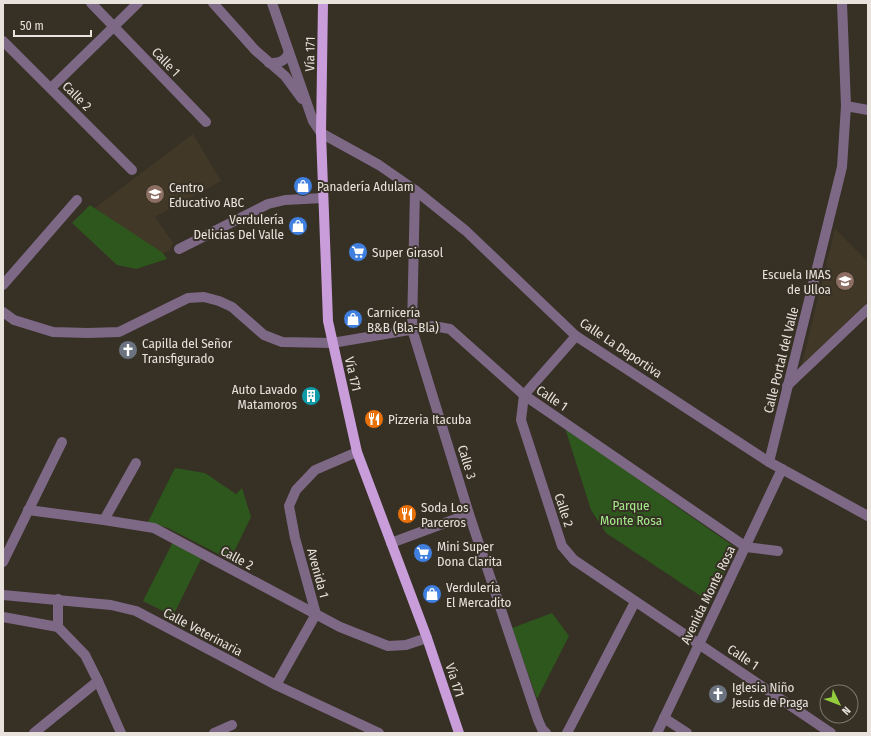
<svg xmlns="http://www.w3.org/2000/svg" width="871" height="736" font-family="'Fira Sans Condensed',sans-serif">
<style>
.built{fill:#423827}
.green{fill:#2d571c}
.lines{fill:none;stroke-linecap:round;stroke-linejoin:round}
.minor{stroke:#7d6885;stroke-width:10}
.major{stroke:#c89dda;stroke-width:10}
.labels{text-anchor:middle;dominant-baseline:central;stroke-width:4;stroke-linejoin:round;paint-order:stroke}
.street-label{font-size:13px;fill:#e7e2dc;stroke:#363025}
.poi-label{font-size:13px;fill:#e7e2dc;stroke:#363025;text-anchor:start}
.park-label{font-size:13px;fill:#a5eb8b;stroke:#363025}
</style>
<rect width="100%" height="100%" fill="#363025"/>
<!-- built -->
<g class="built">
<path d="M193,134L221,181L155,217L173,243L169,251L163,253L156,251L95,208Z"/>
<path d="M835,229L868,262V301L801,368Z"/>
</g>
<!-- green -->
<g class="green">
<path d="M90,205L163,253L167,259L136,269L117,265L72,223Z"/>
<path d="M565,428L736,548L711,603L606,533L591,510Z"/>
<path d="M175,468L205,473L236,494L242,488L251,517L230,560L168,528L148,522Z"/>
<path d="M173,542L202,557L173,616L143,601Z"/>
<path d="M552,613L569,636L537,699L512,628Z"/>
</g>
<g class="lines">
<!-- minor -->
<g class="minor">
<path d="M91,3L206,122"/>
<path d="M213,3L255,50L285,76L302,99"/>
<path d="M272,3L313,121L321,133L379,165L415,190L466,231L576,336L769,462L868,516"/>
<path d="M3,41L132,170"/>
<path d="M269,63C279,63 285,62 289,52"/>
<path d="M51,88L138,3"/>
<path d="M846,106L868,110"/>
<path d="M415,190L412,329L469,514L538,720L542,729L546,733"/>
<path d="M179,249L268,204L285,200L323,198"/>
<path d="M3,285L77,200"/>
<path d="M3,312L14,320L53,332L88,333L119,332L188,298L204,297L219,301L232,307L264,335L282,342L332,343L433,326L450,329L524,395L746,547L778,551"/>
<path d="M576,336L524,395L521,420L562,546L574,560L831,733"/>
<path d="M787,386L868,309"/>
<path d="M769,462L842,167L846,106L842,3"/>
<path d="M28,510L104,520L154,528L340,627L388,646L406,645L427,638"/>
<path d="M104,520L136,463"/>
<path d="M391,543L469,514"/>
<path d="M3,562L62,442"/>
<path d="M3,595L111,605L136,611L276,685L379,733"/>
<path d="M58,599V627L85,655L98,681L121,733"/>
<path d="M3,617L58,627"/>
<path d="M276,685L316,614L295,538L289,506L296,490L315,470L357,452"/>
<path d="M664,718L687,733"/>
<path d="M34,733L98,681"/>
<path d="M214,733L232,725"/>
<path d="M567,733L635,602"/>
<path d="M657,733L782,469"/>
</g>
<!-- major -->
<path class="major" d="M323,3L321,133L328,321L357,452L427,638L459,733"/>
</g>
<!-- icons -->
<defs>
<symbol id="shop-disc" viewBox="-11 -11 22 22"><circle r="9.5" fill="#3f7fe0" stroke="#363025"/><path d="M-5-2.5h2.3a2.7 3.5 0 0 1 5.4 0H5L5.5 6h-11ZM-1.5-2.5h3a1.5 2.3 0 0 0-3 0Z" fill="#fff"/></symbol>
<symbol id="school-disc" viewBox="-11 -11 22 22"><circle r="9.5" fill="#8d6e63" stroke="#363025"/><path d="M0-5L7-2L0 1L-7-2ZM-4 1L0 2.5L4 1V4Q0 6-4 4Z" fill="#fff"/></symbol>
<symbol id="supermarket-disc" viewBox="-11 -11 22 22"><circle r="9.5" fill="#3f7fe0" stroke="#363025"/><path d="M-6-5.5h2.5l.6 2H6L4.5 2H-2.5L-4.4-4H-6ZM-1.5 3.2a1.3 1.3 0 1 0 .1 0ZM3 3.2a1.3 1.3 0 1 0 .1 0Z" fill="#fff"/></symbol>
<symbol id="church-disc" viewBox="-11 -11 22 22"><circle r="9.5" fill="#6b7280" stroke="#363025"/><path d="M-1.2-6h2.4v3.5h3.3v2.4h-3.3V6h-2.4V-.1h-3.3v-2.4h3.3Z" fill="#fff"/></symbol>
<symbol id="building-disc" viewBox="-11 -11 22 22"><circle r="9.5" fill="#0f9aa8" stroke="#363025"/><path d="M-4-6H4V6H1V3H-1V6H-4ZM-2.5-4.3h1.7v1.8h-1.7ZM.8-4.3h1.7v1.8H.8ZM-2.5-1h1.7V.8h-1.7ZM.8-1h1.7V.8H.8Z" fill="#fff"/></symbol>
<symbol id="restaurant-disc" viewBox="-11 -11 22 22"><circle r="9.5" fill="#e8710a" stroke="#363025"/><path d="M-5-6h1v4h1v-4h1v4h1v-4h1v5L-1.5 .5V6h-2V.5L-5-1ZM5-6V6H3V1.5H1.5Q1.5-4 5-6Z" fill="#fff"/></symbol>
</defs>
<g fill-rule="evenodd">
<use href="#shop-disc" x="292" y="175" width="22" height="22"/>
<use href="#school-disc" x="144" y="183" width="22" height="22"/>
<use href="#shop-disc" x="287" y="215" width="22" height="22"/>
<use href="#supermarket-disc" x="347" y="241" width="22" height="22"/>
<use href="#school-disc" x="834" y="270" width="22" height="22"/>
<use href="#shop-disc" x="342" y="308" width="22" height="22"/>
<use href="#church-disc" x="117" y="339" width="22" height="22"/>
<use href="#building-disc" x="300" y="385" width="22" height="22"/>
<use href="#restaurant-disc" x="363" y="408" width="22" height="22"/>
<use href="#restaurant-disc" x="396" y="503" width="22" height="22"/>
<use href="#supermarket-disc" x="412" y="542" width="22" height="22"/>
<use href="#shop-disc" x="421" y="583" width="22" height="22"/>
<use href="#church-disc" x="707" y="683" width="22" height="22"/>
</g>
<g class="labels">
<!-- street labels -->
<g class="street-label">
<text transform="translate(310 54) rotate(-89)">Vía 171</text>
<text transform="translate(166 62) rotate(46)">Calle 1</text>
<text transform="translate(77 96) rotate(45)">Calle 2</text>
<text transform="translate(621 348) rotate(34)">Calle La Deportiva</text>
<text transform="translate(781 360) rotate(-76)">Calle Portal del Valle</text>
<text transform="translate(353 374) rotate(77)">Vía 171</text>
<text transform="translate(552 398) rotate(34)">Calle 1</text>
<text transform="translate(467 462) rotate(73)">Calle 3</text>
<text transform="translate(564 510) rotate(72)">Calle 2</text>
<text transform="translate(237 558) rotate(28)">Calle 2</text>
<text transform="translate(318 573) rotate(75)">Avenida 1</text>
<text transform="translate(708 595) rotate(-64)">Avenida Monte Rosa</text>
<text transform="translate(203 632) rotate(28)">Calle Veterinaria</text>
<text transform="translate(743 657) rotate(34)">Calle 1</text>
<text transform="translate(455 680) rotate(72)">Vía 171</text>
</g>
<!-- poi labels -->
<g class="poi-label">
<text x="317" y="186">Panadería Adulam</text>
<text x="169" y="187">Centro<tspan x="169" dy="15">Educativo ABC</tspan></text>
<text x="284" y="219" text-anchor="end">Verdulería<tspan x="284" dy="15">Delicias Del Valle</tspan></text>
<text x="372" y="252">Super Girasol</text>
<text x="831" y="274" text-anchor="end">Escuela IMAS<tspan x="831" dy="15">de Ulloa</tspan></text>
<text x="367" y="312">Carnicería<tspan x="367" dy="15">B&amp;B (Bla-Bla)</tspan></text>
<text x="142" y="343">Capilla del Señor<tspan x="142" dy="15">Transfigurado</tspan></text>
<text x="297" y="389" text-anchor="end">Auto Lavado<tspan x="297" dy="15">Matamoros</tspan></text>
<text x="388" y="419">Pizzeria Itacuba</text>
<text x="421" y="507">Soda Los<tspan x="421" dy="15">Parceros</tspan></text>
<text x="437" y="546">Mini Super<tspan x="437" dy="15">Dona Clarita</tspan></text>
<text x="446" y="587">Verdulería<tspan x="446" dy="15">El Mercadito</tspan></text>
<text x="732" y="687">Iglesia Niño<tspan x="732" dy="15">Jesús de Praga</tspan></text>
</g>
<!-- park labels -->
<g class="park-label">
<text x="631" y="505">Parque<tspan x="631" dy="15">Monte Rosa</tspan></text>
</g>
</g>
<!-- border -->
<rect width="871" height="736" fill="none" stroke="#e7e2dc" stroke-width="8"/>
<!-- north arrow -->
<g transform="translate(839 704) rotate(133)"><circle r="19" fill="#363025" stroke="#7d776e"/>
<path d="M0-3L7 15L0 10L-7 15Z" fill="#93cd3e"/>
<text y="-6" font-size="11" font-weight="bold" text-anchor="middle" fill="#e7e2dc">N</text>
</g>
<!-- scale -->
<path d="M14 30v6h77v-6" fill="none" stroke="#e7e2dc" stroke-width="2"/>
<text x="20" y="30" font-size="12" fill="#e7e2dc" stroke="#363025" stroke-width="3" paint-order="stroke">50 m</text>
</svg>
